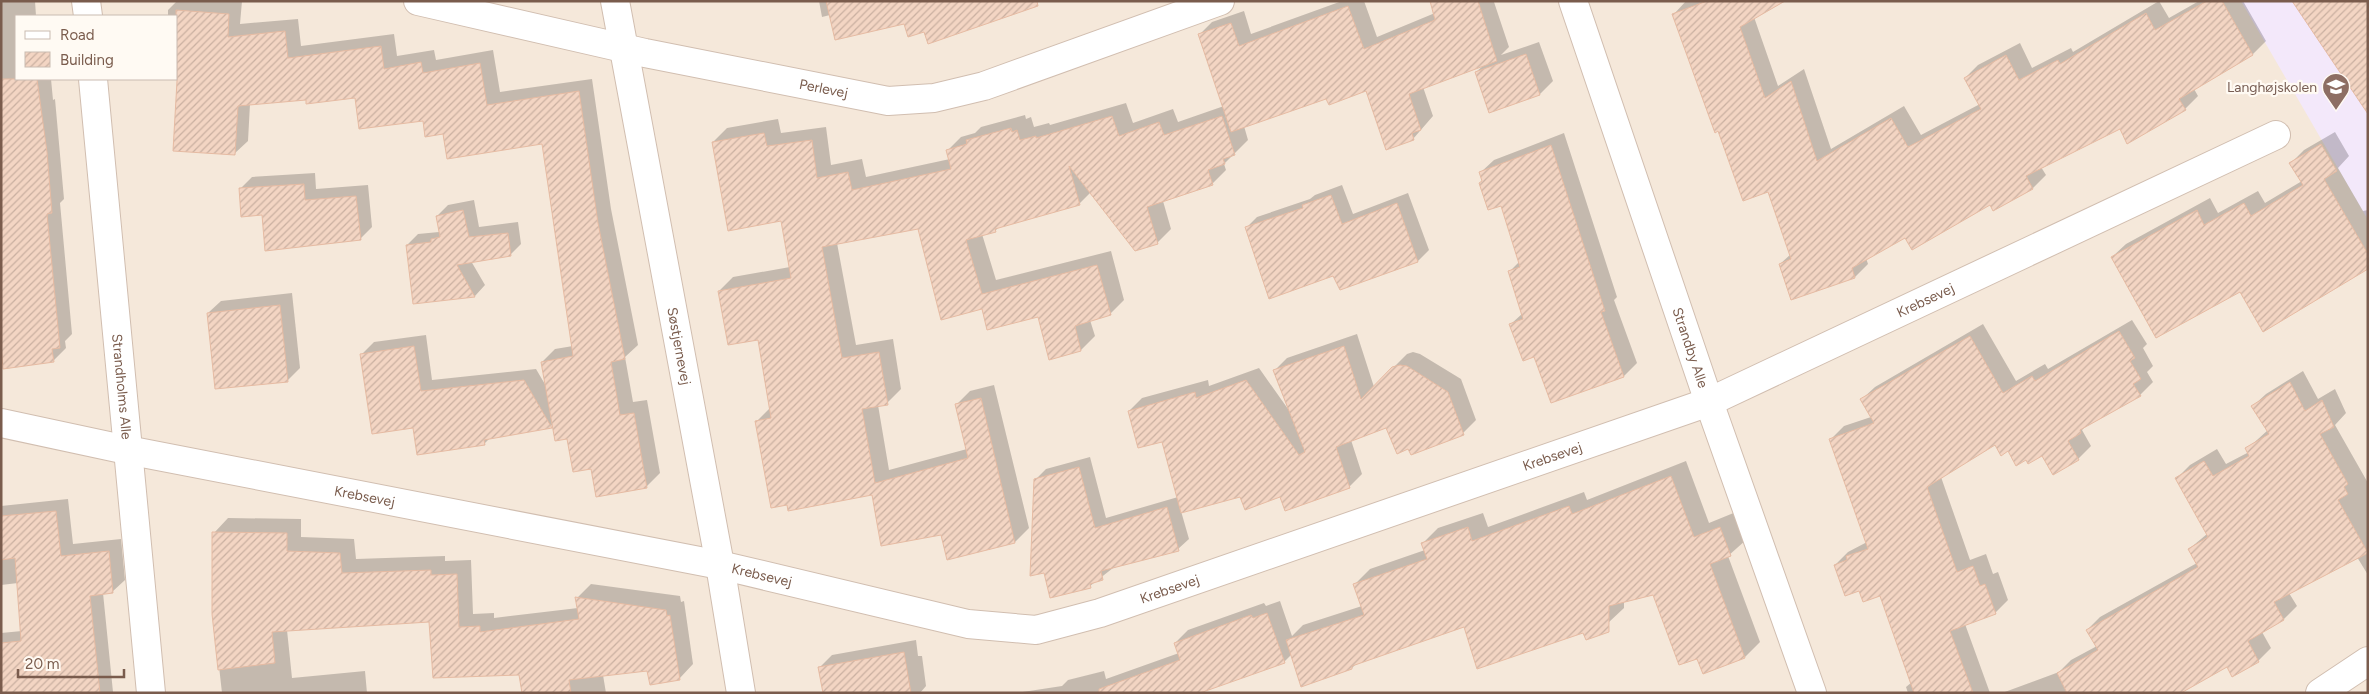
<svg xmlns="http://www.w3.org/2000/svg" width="2369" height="694" font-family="Figtree,sans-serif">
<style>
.residential{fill:#f5e8da;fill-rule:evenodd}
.education{fill:#f3e8fa}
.shadow{fill:#0003}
.building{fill:url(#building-hatch);stroke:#e6bba3}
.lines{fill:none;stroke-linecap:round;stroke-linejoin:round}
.minor-casing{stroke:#d1beb0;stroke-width:30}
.minor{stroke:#fff;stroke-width:28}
.labels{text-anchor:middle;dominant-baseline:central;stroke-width:4.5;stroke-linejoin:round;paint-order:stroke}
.education-label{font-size:14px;fill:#785e54;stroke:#fffaf3;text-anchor:end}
.street-label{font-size:14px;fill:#7a5c4d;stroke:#fffaf3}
</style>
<defs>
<pattern id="building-hatch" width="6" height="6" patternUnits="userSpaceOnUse" patternTransform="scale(1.25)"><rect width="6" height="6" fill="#f3d5c3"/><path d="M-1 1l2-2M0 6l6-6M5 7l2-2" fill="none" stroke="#cab0a1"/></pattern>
</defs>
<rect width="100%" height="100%" fill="#fdf6ec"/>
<!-- residential -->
<path class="residential" d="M1,1H2368V693H1ZM16,16H176V79H16Z"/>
<!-- education -->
<path class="education" d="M2241,1H2368V220Z"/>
<!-- shadow -->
<g class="shadow">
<path d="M1,1H35L36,16H16V79H51L53,100L55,99L64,199L60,203L72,334L65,341L66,348L53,361L1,333Z"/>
<path d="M177,1H242L240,24L298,19L301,46L394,34L397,56L434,50L436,60L493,50L500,92L592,79L611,209L638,345L625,357L633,402L647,400L660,473L646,487L592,467L568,437L554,425L490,438L484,444L414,427L362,354L374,342L426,335L432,380L536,369L546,386L542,362L555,349L573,346L543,142L444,133L424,119L356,96L250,104L248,141L234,154L178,80L164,79H176V16H168V10Z"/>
<path d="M819,1H1017L925,30L904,22L830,15L822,17Z"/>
<path d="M1342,1H1364L1377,37L1435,13L1431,1H1497L1494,2L1509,47L1501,55L1539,42L1553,81L1540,94L1476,72L1484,65L1423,87L1433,116L1413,139L1367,90L1327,97L1244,126L1248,140L1224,164L1226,170L1212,184L1163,201L1171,229L1157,243L1091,192L1079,204L999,227L995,231L982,234L996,280L1111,251L1124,300L1110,314L1090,320L1095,336L1081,350L1038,315L983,308L919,227L837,243L856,345L893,339L901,389L887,403L878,405L889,470L967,449L956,405L970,391L994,385L1029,528L1015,542L873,494L756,422L770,408L759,338L719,291L733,277L790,267L782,219L713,142L727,128L778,119L781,133L826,127L831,165L862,159L866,177L950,159L947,151L961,137L975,133L981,127L1025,115L1026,119L1031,117L1034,127L1049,123L1050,125L1126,103L1133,123L1173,109L1178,122L1224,106L1200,34L1212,22L1244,11L1251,34Z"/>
<path d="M1686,1H1782L1754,17L1778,86L1804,69L1831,149L1904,106L1921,135L1980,104L1965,78L1978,65L2020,43L2032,68L2071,48L2073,52L2159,1L2169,18L2199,1H2243L2266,41L2253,54L2194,89L2198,96L2185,109L2120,127L2041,167L2046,175L2033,188L1994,210L1990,203L1906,236L1866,258L1868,264L1855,277L1791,298L1780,264L1791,254L1769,190L1674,14Z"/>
<path d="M2335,132L2349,156L2338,168L2363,211L2368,210V268L2241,290L2112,257L2126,244L2210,198L2218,213L2258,191L2265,203L2302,181L2291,163L2304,150Z"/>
<path d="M1564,133L1617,297L1614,300L1637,363L1624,376L1552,402L1535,355L1511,324L1523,313L1509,272L1520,261L1501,205L1483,180L1481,172L1494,160Z"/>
<path d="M315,173L316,189L368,185L372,227L360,239L263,214L241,188L252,177Z"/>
<path d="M1342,185L1353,214L1408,193L1429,250L1418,261L1340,289L1333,275L1246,228L1257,217L1310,199L1315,195Z"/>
<path d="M474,200L479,227L518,222L521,244L510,255L471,261L485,285L475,296L415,303L407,245L418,234L439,232L437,216L448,205Z"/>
<path d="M292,293L300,368L287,381L208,313L221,301Z"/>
<path d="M2132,320L2147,344L2143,348L2153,366L2147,372L2153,382L2140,395L2089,423L2082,430L2091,446L2078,459L2043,455L2026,458L1995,443L1941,477L1970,560L1986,554L1993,574L1998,572L2008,600L1995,613L1965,624L1990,693H1908L1906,687L1912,682L1880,594L1860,590L1835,565L1848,552L1867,542L1831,439L1844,426L1871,417L1862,399L1875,387L1983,324L2016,381L2045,364L2048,369Z"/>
<path d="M1357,334L1374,387L1407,354L1413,352L1420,354L1461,379L1476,420L1463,433L1409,448L1387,426L1351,440L1362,474L1349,487L1281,495H1241L1181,511L1189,539L1178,549L1113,568L1090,586L1035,480L1046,469L1090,457L1106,518L1178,497L1163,440L1129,411L1142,398L1208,380L1209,386L1259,368L1288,409L1274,371L1287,358Z"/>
<path d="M2303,371L2318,399L2335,389L2346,413L2335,425L2368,483V575L2357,557L2289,593L2297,606L2284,619L2262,632L2271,648L2258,661L2233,675L2227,666L2178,693H2002L2059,672L2071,660L2097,646L2087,630L2100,617L2197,563L2189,549L2207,534L2177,478L2190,465L2217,449L2226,464L2249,452L2247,449L2268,430L2253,406L2266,394Z"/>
<path d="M1686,461L1709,523L1736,512L1746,540L1728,556L1760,642L1745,657L1703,673L1698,657L1654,593L1624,601V608L1608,623L1465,626L1357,663L1352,668L1292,654L1284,662L1196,693H1016L1062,686L1068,680L1104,671L1106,679L1179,653L1175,643L1188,630L1264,603L1266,606L1280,601L1292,636L1303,625L1362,606L1355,584L1370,569L1425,550L1423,543L1438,528L1483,513L1488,527L1584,492L1587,500Z"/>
<path d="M68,499L73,544L121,539L125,580L112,592L103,593L113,692L11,693L1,689V633L22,631L18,583L1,585V506Z"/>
<path d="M228,518L301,519V537L354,539L356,559L445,556V561L471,560L473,614L494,613V618L578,608L577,598L591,584L680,596L681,602L684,601L693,664L679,679L648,669L603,675L606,693H523L520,674L430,621L287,630L292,678L365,671L367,693H222L213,613L214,533Z"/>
<path d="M916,640L918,656H922L926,686L920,693H824L820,667L832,655Z"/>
</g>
<!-- building -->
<g class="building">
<path d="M826,1H1037L1038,6L928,44L924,32L908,37L904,24L835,40Z"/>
<path d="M1430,1H1478L1497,61L1409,94L1421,130L1412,133L1414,140L1386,150L1366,91L1329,105L1326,99L1231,132L1198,34L1231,23L1239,46L1348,6L1364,49L1435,20Z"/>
<path d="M1707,1H1785L1740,27L1765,98L1791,81L1817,161L1891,118L1908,147L1981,109L1964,78L2006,55L2019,80L2058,60L2060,64L2146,13L2155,30L2207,1H2222L2253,55L2179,99L2186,110L2127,144L2120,129L2026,176L2033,189L1993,211L1990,205L1912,250L1905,238L1852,268L1855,278L1791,300L1779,264L1791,259L1768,192L1743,201L1718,131L1715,133L1672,14Z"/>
<path d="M2292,1H2368V114Z"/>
<path d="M176,10L229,14L228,37L285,31L288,58L381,46L384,69L421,62L423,73L480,63L487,105L579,91L598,223L625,359L611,362L620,415L634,413L647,488L596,497L591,469L573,472L567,439L555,441L541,362L573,356L542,144L447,159L443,134L425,137L423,121L359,129L355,98L306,104V100L238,106L235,155L173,151L177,81Z"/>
<path d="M1526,54L1540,95L1489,113L1475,72Z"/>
<path d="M1,79H37L47,152L52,213L47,214L60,348L52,349L54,362L3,369L1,346Z"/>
<path d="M1112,116L1119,136L1159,122L1164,135L1222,116L1235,155L1223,159L1225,164L1208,170L1213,185L1147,207L1158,244L1135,251L1069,166L1080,205L995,229L996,232L966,240L982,294L1097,265L1111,315L1075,326L1081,351L1049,360L1038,317L987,330L982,309L941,320L918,229L822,247L842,358L879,352L888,405L862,409L875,483L968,458L955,404L981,398L1015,543L947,560L941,535L881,546L872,495L788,511L787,505L771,508L755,421L771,418L758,340L728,345L718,291L791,278L781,221L728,231L712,142L764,133L767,146L812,140L817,178L848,172L852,190L951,169L946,150L967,144L966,140L1011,128L1012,132L1017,130L1020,140L1036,136V138Z"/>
<path d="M2321,144L2337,171L2324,179L2368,254V269L2263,332L2240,292L2156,338L2111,257L2197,210L2204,225L2244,203L2251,216L2303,185L2289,163Z"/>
<path d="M1551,145L1605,311L1601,312L1624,377L1551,403L1534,357L1523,361L1509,324L1523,319L1508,271L1520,267L1501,206L1488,210L1479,183L1482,181L1479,172Z"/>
<path d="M304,184L305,200L356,196L361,240L265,251L262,215L241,217L239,188Z"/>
<path d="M1331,195L1342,224L1397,203L1418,262L1340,290L1333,276L1269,299L1245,227L1303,208L1302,205Z"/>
<path d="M463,210L469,237L508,233L511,256L457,265L475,297L413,304L406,245L431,242V239L440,237L436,216Z"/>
<path d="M280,305L288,382L215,389L207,313Z"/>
<path d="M2119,331L2135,358L2130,361L2141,379L2133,384L2141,396L2080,430L2081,433L2068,441L2079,460L2053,475L2042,456L2028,464L2026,460L2016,466L2008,451L2001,456L1995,445L1927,487L1957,572L1973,566L1980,586L1985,584L1996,614L1950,631L1973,693H1914L1880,596L1863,602L1859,591L1845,596L1834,565L1847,560L1846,556L1868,549L1829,439L1874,423L1860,399L1970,336L2003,393L2032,376L2035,381Z"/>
<path d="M414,346L421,391L524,380L552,428L484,440L485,445L417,455L413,428L372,434L360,354Z"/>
<path d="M1344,346L1361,399L1392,367L1400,365L1407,366L1448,392L1464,435L1411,455L1408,449L1397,454L1386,428L1336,447L1350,488L1285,511L1280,497L1245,510L1240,497L1181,513L1162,442L1138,448L1128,411L1195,392L1196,398L1246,380L1299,455L1305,452L1273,370Z"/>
<path d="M2290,382L2305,411L2322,400L2334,427L2320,434L2348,484L2344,487L2348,494L2338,500L2368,553L2274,602L2284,620L2248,641L2259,662L2232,677L2227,667L2181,693H2067L2057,673L2098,650L2086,630L2198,567L2188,549L2208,537L2175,478L2204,461L2213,476L2249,456L2245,448L2269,434L2251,406Z"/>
<path d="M1079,467L1095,528L1167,507L1179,551L1101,571L1103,580L1090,584L1091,588L1050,598L1044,573L1030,576L1034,479Z"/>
<path d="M1671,476L1694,537L1720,527L1731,556L1710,564L1745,658L1703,674L1697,659L1679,665L1653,595L1609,606V632L1586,640L1583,633L1477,669L1464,627L1352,666V669L1301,687L1286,640L1364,615L1353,584L1427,559L1421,543L1468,527L1472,541L1569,506L1572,514Z"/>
<path d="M56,511L61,556L109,551L113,593L90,596L100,693H1V643L21,641L15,558L1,560V516Z"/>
<path d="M212,532L287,533V551L340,553L342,573L431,570V575L457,574L459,627L480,626V632L579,619L575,597L666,610L667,616L670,615L680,680L650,685L647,671L569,680L571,693H522L519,675L433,678L429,622L272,632L275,663L218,670L212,614Z"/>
<path d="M1267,613L1285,663L1200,693H1099V689L1180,660L1174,643L1251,615L1253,618Z"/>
<path d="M904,652L911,693H823L818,667Z"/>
</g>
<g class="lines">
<defs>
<g id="minor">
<path d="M86,1L88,16"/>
<path id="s1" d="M418,1L645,53L888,101L934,98L984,86L1220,1"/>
<path id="s2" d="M615,1L720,565L741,693"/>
<path id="s3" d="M1573,1L1709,402L1812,693"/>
<path id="s4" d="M93,79L151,693"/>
<path id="s5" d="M1,423L127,450L720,565L968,624L1036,630L1100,613L1709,402L2276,135"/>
<path d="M2320,693L2368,661"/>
</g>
</defs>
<!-- minor casing -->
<use href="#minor" class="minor-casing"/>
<!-- minor -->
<use href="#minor" class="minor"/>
</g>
<!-- icons -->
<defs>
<symbol id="school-pin" viewBox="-11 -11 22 30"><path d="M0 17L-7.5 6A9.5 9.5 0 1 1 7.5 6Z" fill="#8d6e63" stroke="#fffaf3"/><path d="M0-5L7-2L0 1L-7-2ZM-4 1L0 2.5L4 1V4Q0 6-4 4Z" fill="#fff"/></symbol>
</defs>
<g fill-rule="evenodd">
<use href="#school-pin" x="2320" y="71" width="32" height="43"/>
</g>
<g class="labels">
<!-- education labels -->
<g class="education-label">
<text x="2317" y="87">Langhøjskolen</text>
</g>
<!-- street labels -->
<g class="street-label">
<text stroke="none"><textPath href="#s1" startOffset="415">Perlevej</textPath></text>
<text stroke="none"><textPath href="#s5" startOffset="2006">Krebsevej</textPath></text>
<text stroke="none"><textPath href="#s2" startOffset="351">Søstjernevej</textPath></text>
<text stroke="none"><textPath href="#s3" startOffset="366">Strandby Alle</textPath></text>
<text stroke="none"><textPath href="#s4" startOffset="309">Strandholms Alle</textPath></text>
<text stroke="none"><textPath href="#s5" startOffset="1601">Krebsevej</textPath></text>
<text stroke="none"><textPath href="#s5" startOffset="371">Krebsevej</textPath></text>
<text stroke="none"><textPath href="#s5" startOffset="776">Krebsevej</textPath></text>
<text stroke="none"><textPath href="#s5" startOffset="1196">Krebsevej</textPath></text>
</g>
</g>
<!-- border -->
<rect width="2369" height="694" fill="none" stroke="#7a5c4d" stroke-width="5"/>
<!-- legend -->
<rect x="15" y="15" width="162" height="65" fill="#fffaf3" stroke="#cabbb1"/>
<rect x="25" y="31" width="25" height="8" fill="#ffffff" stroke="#cabbb1"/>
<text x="60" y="40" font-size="15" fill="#7a5c4d">Road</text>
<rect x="25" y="52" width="25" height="15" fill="url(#building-hatch)" stroke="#cabbb1"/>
<text x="60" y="65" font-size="15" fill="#7a5c4d">Building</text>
<!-- scale -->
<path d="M18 669v8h106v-8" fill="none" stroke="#7a5c4d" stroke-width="2.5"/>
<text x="25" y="669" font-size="15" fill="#7a5c4d" stroke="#fffaf3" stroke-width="4" paint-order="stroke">20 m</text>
</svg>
